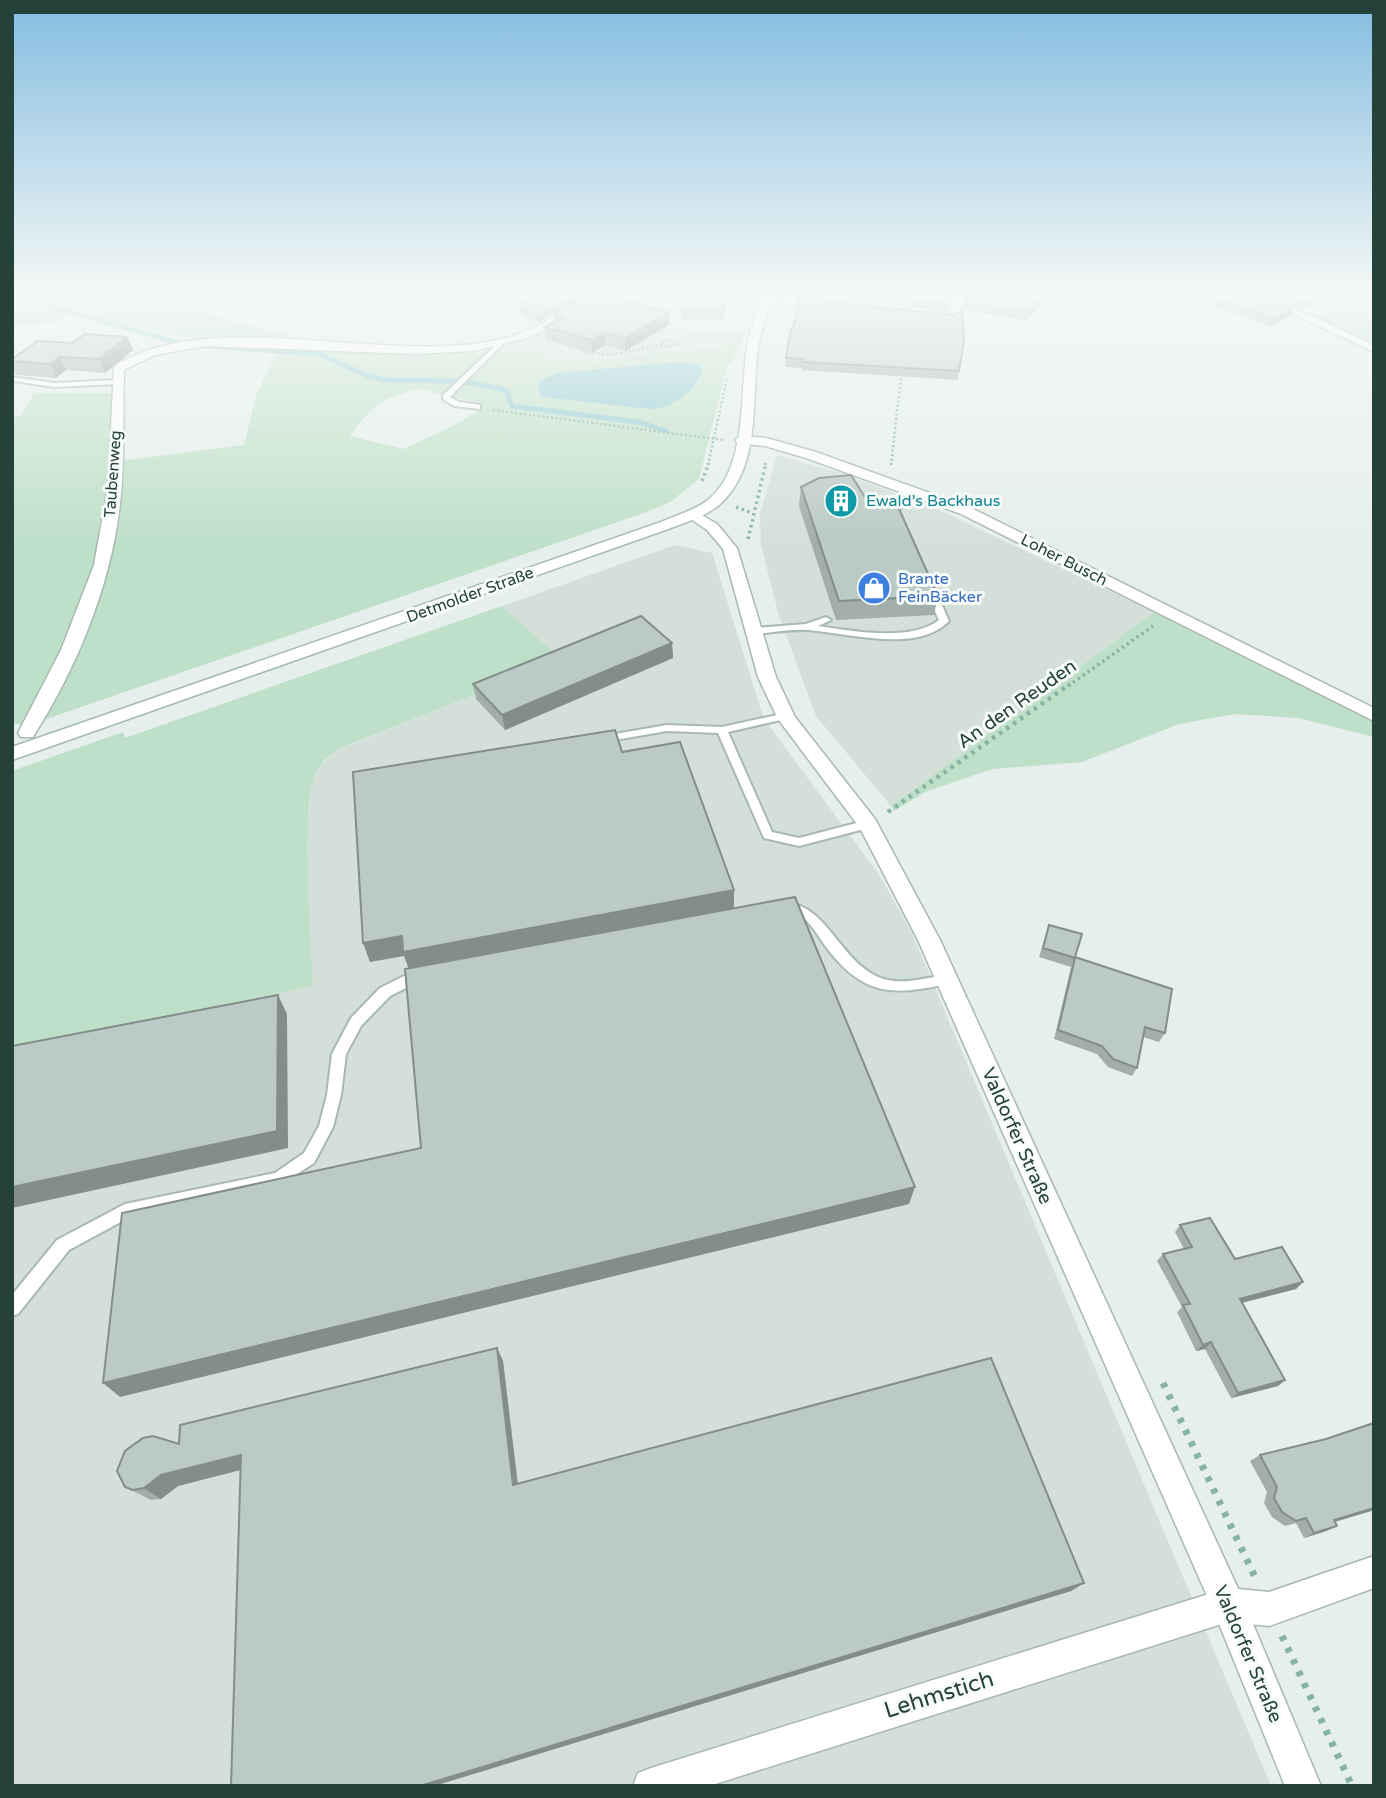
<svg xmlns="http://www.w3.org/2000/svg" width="1386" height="1798" font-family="'Varela Round',sans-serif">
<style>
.built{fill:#d4dfda}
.green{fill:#bfe0c8;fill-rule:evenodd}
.water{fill:#8ec9d4}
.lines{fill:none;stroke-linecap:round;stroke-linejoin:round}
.stream{stroke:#8ec9d4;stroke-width:5}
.service-casing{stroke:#a8b8b2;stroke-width:4}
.minor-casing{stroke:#a8b8b2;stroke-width:3}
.tertiary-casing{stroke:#a8b8b2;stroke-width:3}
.secondary-casing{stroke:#a4bbb3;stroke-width:3}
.path-far3{stroke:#86b3a5;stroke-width:2.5;stroke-dasharray:2 2.5;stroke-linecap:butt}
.path-far2{stroke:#86b3a5;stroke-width:3.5;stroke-dasharray:2.5 3.5;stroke-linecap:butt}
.path-far1{stroke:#86b3a5;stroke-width:4.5;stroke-dasharray:3.5 5;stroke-linecap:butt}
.path{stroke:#86b3a5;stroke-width:7;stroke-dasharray:5 8;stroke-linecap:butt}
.service{fill:#fff;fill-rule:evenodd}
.minor{fill:#fff;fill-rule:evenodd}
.tertiary{fill:#fff;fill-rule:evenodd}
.secondary{fill:#fff;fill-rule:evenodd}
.wall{fill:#a1aea9}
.shaded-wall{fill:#838d89}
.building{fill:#bbcac4;stroke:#838d89;stroke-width:2}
.labels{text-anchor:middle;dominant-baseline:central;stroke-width:6;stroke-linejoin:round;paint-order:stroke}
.far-street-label{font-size:16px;fill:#24423a;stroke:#f7fbf9}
.far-culture-label{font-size:16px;fill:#0d838f;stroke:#f7fbf9;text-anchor:start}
.far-shop-label{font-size:16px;fill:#366cbe;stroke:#f7fbf9;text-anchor:start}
.street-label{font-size:19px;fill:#24423a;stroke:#f7fbf9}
.near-street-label{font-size:23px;fill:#24423a;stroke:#f7fbf9}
</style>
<rect width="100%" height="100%" fill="#e6efeb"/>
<!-- built -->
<g class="built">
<path d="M612,291H660L632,309L675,320L662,328L745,333L739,349L554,366L494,353Z"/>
<path d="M777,455L844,474L935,508L1154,612L891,806L816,716L779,616L761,545L760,515Z"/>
<path d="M675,545L712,553L764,719L878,873L912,933L1271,1786H12V1048L109,1026L308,818L312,784L318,767L337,750L561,660L502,606Z"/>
</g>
<!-- green -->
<g class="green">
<path d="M12,291H126L272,332L326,343L446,354L486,353L505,355L506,351L527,350L555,360L575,358L595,362L728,346L737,343L740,333L744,334L733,361L727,367L699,479L670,502L644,513L26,726L12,723V417L21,416L34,393H111L112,462L244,445L257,393L277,353L253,351L247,348L163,333L67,312L56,322L12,325ZM420,389L479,403V410L451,427L403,449L350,436C375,403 379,399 420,389Z"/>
<path d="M1374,301V345L1309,317Z"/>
<path d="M502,606L562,660L338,749C331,755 322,761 318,768C299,798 311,944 313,986L12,1048V771L123,732L125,738Z"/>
<path d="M1154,612L1374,722V737L1298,718L1235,714L1179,724L1082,762L992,769L925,792L894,811L891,806Z"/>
</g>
<!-- water -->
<path class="water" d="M678,362L699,364L703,369C694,392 674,408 650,409L542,397L539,392L540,381L558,373Z"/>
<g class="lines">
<!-- stream -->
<g class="stream">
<path d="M12,294C67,313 123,326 179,343"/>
<path d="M192,345L320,354L368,376L385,380L456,381"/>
<path d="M466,382L506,390L512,406L639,422L666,431"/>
</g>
<defs>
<g id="service">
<path d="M499,342L504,343L450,397L459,402L480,405V409L454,406L443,399V395Z"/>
<path d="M12,377L54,383L117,380L121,382L117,384L54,387L14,381Z"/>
<path d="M906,488L913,490L899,510L903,520L896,522L891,510Z"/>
<path d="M931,589L936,592L949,621C917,654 848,633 808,630C790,629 771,633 754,634L749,631L754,628L806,624L826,617L831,620L818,626C852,631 911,642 939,620L926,592Z"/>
<path d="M786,713L791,716L790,718L728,732L772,832L799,838L868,820L874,824L872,827L799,846L764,838L718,733L667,731L603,742L598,739L603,736L667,725L722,727Z"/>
<path d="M786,903C829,904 842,970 888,980C907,984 928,978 947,974L952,975L954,979L952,983L947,984C892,996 863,996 826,947C818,936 810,921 798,914C793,912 787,913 782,911L780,908L782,905Z"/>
<path d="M421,972L426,973L428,977L426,981L414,984L390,996L361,1026L346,1054L341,1095L333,1127L314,1163L278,1186L128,1218L69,1250L18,1314L12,1316V1295L57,1240L125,1204L275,1173L304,1153L319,1126L327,1095L332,1054L351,1018L380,988L406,975Z"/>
</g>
<g id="minor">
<path d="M598,291H611L531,337L474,351L414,354L206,346L155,355L124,370C123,415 125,460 120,504C111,585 77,668 33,737H21L18,733L61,650L94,565L108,487L114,366C215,305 380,365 497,340C534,333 566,309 598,291Z"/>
<path d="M702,291H739L827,301L832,304L827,307L707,294Z"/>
<path d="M957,291H967L957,320L924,317L923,315L928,312L949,314Z"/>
<path d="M1243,291H1257L1374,345V352Z"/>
<path d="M742,436L766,438L816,452L971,508L1374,708V721L961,514L806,458L765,446L737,443L735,440Z"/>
<path d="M1374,1556V1588L1269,1626L1228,1622L709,1786H633L638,1773L651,1768L1228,1588L1269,1592Z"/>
</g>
<path id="tertiary" d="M693,510L717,524L737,548L776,677L795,717L875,819L940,940L1240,1593L1321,1786H1285L1215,1614L918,940L860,828L778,719L758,677L723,549L707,530L688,517L686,514L688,511Z"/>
<path id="secondary" d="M767,291H777C769,308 763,323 759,342C750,394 764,466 719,505C706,516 687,522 671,528L12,760V747L661,522C677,515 696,510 709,499C749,466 739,388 748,341C752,323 758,308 767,291Z"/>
</defs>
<!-- service casing -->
<use href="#service" class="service-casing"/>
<!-- minor casing -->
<use href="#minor" class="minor-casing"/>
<!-- tertiary casing -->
<use href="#tertiary" class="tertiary-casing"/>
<!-- secondary casing -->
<use href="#secondary" class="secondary-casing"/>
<!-- path-far3 -->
<g class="path-far3">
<path d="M1323,304L1371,291"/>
<path d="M630,306L657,291"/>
<path d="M665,340L679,344L665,347L661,344Z"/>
<path d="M580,351L608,355L662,345"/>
<path d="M493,410L724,440"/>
<path d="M708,465L727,378"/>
<path d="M765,465L766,462"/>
<path d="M891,465L901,377"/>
</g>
<!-- path-far2 -->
<g class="path-far2">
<path d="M702,481L709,463"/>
<path d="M736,507L752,513"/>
<path d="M748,539L766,463"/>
<path d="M1068,686L1153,626"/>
</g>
<!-- path-far1 -->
<path class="path-far1" d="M888,812L1070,684"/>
<!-- path -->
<g class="path">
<path d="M1163,1383L1255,1577"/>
<path d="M1282,1636L1352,1786"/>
</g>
<!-- service -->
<use href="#service" class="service"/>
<!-- minor -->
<use href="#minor" class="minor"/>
<!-- tertiary -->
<use href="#tertiary" class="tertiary"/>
<!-- secondary -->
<use href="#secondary" class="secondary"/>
</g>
<!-- wall -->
<g class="wall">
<path d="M728,291V299L722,321L681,319V310Z"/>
<path d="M800,291H836V299L800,295Z"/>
<path d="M910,291H955L947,311L906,307Z"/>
<path d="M1049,291L1030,317L1025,320L963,310L965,303Z"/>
<path d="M1169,291H1254L1290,316L1270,326Z"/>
<path d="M1264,291H1338L1331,293L1330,296L1303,309Z"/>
<path d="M513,300H577L539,322L522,317L521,310L522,309L514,307Z"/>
<path d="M554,314L669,325L625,351L605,345L592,353L546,340L545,327L554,322Z"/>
<path d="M964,340L958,380L802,370V368L785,367L786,358Z"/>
<path d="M133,350L105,373L66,370L56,378L16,375L12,367V359Z"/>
<path d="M801,487L868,502L938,596L934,615L836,620L799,506Z"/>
<path d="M672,643L673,658L505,730L476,699L473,684Z"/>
<path d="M1049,925L1075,957L1165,1033L1159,1042L1143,1037L1137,1068L1132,1076L1108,1067L1097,1054L1054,1039L1071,967L1039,957Z"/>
<path d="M1180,1225L1235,1259L1303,1282L1296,1289L1242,1303L1285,1380L1278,1386L1231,1398L1205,1349L1196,1351L1177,1312L1182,1307L1157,1261L1163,1254L1184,1249L1175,1232Z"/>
<path d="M497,1348L503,1361L518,1484L1084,1583L1071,1591L434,1786H231L241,1470L178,1486L161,1499L151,1500L125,1487L179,1444Z"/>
<path d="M1260,1455L1371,1511L1335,1522L1337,1526L1326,1531L1304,1538L1296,1523L1285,1526L1272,1517L1264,1503L1267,1492L1250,1461Z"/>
</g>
<!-- shaded-wall -->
<g class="shaded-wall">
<path d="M728,291V299L722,321V312Z"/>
<path d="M1046,291H1049L1030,317L1025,320L1026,313Z"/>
<path d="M1328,291H1338L1331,293L1330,296L1303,309L1306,303Z"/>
<path d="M577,293V300L539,322L538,315Z"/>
<path d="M1293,309L1290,316L1270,326L1273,319Z"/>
<path d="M669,312V325L625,351V338Z"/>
<path d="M605,333V345L592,353L591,340Z"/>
<path d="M127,337L133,350L105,373L99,359Z"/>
<path d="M60,357L66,370L56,378L50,364Z"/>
<path d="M672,643L673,658L505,730L502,715Z"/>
<path d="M734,890V910L410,972L404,956L370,962L363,943L402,936Z"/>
<path d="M278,995L287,1014L288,1148L12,1208V1187Z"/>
<path d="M915,1187L909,1204L120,1397L103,1383Z"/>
<path d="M1303,1282L1296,1289L1233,1305L1240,1299Z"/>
<path d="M1211,1342L1205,1349L1196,1351L1203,1345Z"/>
<path d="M497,1348L503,1361L519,1496L513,1485Z"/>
<path d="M1285,1380L1278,1386L1231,1398L1238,1393Z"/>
<path d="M241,1455L255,1466L178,1486L161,1499L144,1488L161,1475Z"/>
<path d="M1374,1508V1510L1371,1511L1323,1525L1334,1520Z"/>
<path d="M1337,1526L1326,1531L1304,1538L1314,1533Z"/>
<path d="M1084,1583L1071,1591L434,1786H420Z"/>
</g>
<!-- building -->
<g class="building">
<path d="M531,291H570L577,293L538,315L521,310L531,305L513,300Z"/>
<path d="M688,291H728L722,312L681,310Z"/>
<path d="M910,291H953L948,304L907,300Z"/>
<path d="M969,291H1046L1032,310L1026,313L965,303Z"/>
<path d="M1191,291H1254L1293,309L1273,319Z"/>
<path d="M1281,291H1328L1306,303Z"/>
<path d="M592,292L669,312L625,338L605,333L591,340L545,327L564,317L554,314Z"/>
<path d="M799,299L954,315L962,310L964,340L959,371L803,362V359L786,358L791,328H793Z"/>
<path d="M85,334L127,337L99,359L60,357L50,364L12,361V359L38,341L72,343Z"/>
<path d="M851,475L868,502L895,500L938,596L839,601L801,487L819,478Z"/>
<path d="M641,616L672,643L502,715L473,684Z"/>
<path d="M615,730L622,752L680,742L734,890L403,952L402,936L363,943L353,772Z"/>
<path d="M795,897L915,1187L103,1383L122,1213L421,1148L405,969Z"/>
<path d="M1049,925L1082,934L1075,957L1172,989L1165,1033L1145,1027L1137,1068L1113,1059L1102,1046L1058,1030L1075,958L1043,948Z"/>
<path d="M278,995L277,1131L12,1187V1046Z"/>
<path d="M1210,1218L1235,1259L1282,1247L1303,1282L1240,1299L1285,1380L1238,1393L1211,1342L1203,1345L1183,1305L1190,1304L1163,1254L1192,1247L1180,1225Z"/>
<path d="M497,1348L513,1485L991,1358L1084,1583L420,1786H231L241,1455L161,1475L144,1488L133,1490L125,1487L117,1471L125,1451L143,1438L153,1436L179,1444L180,1425Z"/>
<path d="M1374,1423V1508L1334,1520L1337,1526L1314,1533L1306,1518L1296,1521L1282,1512L1274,1498L1277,1487L1260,1455L1326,1439Z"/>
</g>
<!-- sky -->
<linearGradient id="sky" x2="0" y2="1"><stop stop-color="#84bce0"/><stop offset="0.54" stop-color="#f4f8f6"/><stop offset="1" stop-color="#f4f8f6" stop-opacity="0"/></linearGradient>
<rect width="1386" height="543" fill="url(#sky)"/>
<!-- icons -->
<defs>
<symbol id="building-disc" viewBox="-11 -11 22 22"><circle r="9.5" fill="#0f9aa8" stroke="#f7fbf9"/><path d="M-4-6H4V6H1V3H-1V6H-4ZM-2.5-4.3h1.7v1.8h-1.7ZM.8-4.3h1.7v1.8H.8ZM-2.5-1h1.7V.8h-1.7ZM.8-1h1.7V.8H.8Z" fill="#fff"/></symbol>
<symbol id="shop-disc" viewBox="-11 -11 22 22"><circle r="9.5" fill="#3f7fe0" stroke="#f7fbf9"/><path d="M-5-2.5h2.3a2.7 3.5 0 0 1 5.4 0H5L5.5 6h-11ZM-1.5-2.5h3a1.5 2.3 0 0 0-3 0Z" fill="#fff"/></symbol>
</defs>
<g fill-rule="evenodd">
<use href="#building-disc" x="822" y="482" width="38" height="38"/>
<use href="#shop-disc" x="855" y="569" width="38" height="38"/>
</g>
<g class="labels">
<!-- far-street labels -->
<g class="far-street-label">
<text transform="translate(113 474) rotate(-86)">Taubenweg</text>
<text transform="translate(1064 560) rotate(27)">Loher Busch</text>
<text transform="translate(470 595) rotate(-20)">Detmolder Straße</text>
</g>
<!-- far-culture labels -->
<g class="far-culture-label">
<text x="866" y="501">Ewald’s Backhaus</text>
</g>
<!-- far-shop labels -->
<g class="far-shop-label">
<text x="898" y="579">Brante<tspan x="898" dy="18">FeinBäcker</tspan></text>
</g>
<!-- street labels -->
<g class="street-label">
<text transform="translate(1017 704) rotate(-35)">An den Reuden</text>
<text transform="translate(1017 1136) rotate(66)">Valdorfer Straße</text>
<text transform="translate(1248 1654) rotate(67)">Valdorfer Straße</text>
</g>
<!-- near-street labels -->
<g class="near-street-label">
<text transform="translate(939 1695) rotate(-17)">Lehmstich</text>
</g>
</g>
<!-- border -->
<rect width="1386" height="1798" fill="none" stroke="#24423a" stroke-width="28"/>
</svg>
